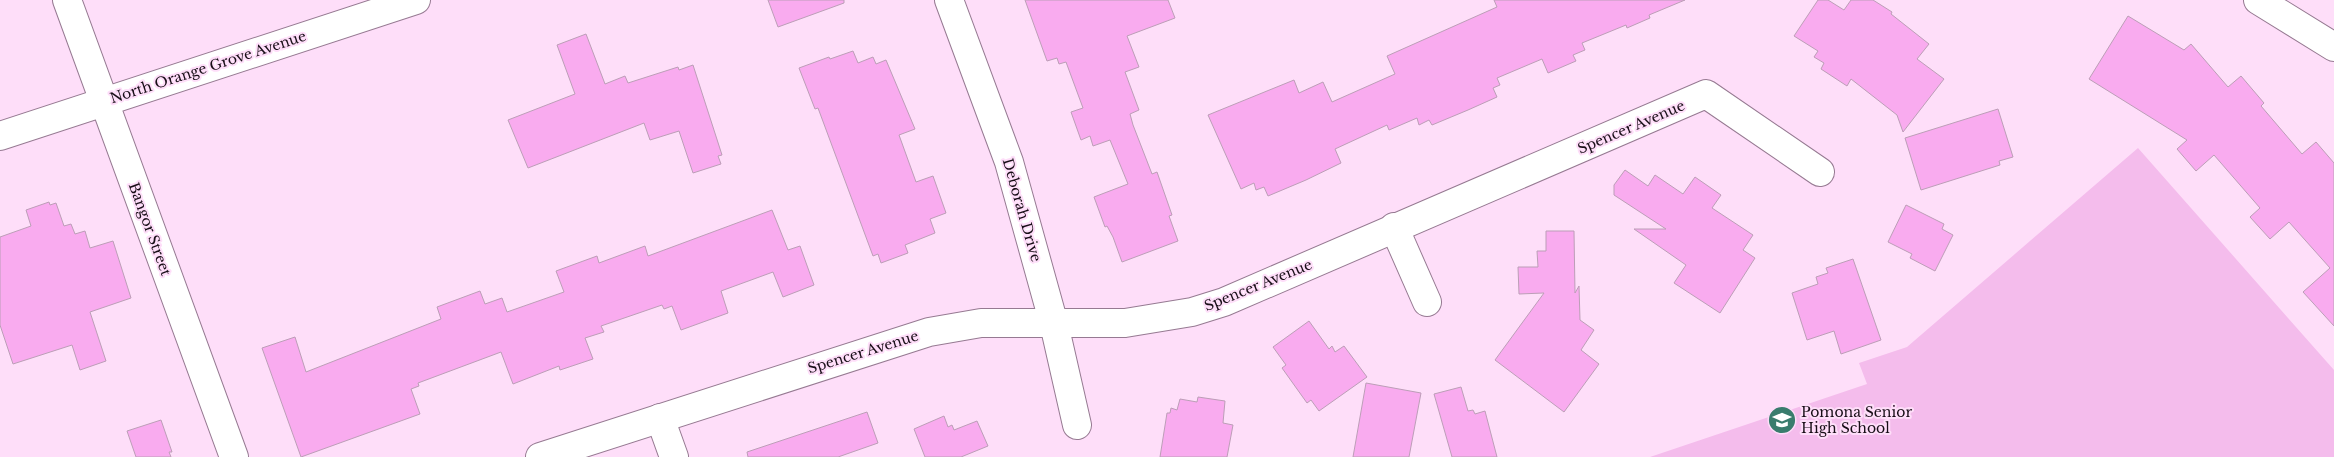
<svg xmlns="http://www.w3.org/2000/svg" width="2334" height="457" font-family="'Libre Baskerville',serif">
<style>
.green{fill:#f4bcec}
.building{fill:#f9abef;stroke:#bc9eb7}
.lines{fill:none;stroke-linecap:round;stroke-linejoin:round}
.minor-casing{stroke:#967a92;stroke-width:30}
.secondary-casing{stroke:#967a92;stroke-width:30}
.minor{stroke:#fff;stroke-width:28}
.secondary{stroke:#fff;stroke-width:28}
.labels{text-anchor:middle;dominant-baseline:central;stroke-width:4;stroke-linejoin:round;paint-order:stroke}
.street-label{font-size:14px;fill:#180e17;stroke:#fedef9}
.poi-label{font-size:14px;fill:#180e17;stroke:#fedef9;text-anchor:start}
</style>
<rect width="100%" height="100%" fill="#fedef9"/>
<!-- green -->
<path class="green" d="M2138,148L2334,370V457H1650L1867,384L1859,363L1907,347Z"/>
<!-- building -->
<g class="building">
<path d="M768,0H844V3L778,27Z"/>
<path d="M1025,0H1168L1175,18L1127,36L1139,67L1125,72L1139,110L1130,114L1133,125L1152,174L1157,172L1172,215L1169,216L1178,241L1122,262L1113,237L1107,226L1105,227L1094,197L1128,184L1110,140L1093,146L1090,136L1081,140L1071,112L1083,108L1066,62L1059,64L1057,58L1047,61Z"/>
<path d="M1494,0H1685L1649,15L1650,18L1627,28L1626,25L1582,43L1585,50L1573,55L1576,61L1548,73L1542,59L1497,78L1500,85L1493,88L1497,97L1468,110L1432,125L1429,120L1419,125L1417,118L1389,130L1387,125L1335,149L1341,163L1306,180L1268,196L1264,187L1256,190L1254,183L1241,189L1208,115L1294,80L1299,93L1323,82L1332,102L1395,74L1387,56L1497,7Z"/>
<path d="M1818,0H1828L1844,10L1851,0H1873L1892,12L1891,14L1929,44L1917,59L1944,79L1903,132L1897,115L1851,79L1847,86L1821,69L1824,63L1814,57L1818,51L1794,36Z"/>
<path d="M2128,16L2184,50L2191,44L2228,87L2241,76L2264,103L2261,106L2302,154L2316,142L2334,163V326L2303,292L2330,268L2289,222L2270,239L2250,217L2260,208L2214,155L2196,171L2177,149L2187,140L2089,79Z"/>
<path d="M586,34L605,84L625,76L628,83L678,67L679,70L693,65L722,155L718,156L721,164L693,173L679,131L650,140L644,123L528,168L508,120L575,94L557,45Z"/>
<path d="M853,51L858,63L873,57L876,64L886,60L915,129L899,135L916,182L933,176L946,213L930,219L935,233L905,245L908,253L881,263L878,254L873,256L818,108L815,109L799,68L829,57L830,59Z"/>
<path d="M1998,109L2013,157L1999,161L2000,165L1921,190L1905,138Z"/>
<path d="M1625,170L1648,186L1655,175L1683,194L1695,177L1721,195L1712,208L1753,235L1743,250L1755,258L1720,313L1674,283L1686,265L1634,229H1666L1614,195V185Z"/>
<path d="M49,202L50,205L56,203L64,226L71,224L75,234L85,231L90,248L113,241L131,298L90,312L106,361L80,370L72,345L13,364L0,325V237L31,226L26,210Z"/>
<path d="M1906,205L1944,224L1942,229L1953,235L1935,271L1910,258L1912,254L1888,242Z"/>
<path d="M772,210L788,250L800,246L814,285L783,297L773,272L721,291L728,313L681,330L672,306L664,309L662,305L601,326L604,332L585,338L593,359L560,370L559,366L513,384L501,352L418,383L419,386L411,389L420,414L301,457L262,348L295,337L306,372L441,319L437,307L480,291L485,304L502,298L507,312L564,292L556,271L597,256L599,263L645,246L648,256Z"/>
<path d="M1546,231H1574L1575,293L1579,286L1580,320L1594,330L1581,350L1599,364L1564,412L1495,360L1544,293L1519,294L1518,267H1538L1537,251H1546Z"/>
<path d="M1853,259L1881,340L1841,354L1834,331L1807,340L1792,293L1818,284L1816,277L1828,273L1826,268Z"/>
<path d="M1309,321L1329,349L1332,346L1335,352L1344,346L1367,377L1319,411L1311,400L1307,403L1282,368L1286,365L1273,347Z"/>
<path d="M1366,383L1421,393L1409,457H1353Z"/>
<path d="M1461,387L1468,411L1473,410L1475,414L1485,411L1497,457H1452L1434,394Z"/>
<path d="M1198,397L1225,401L1223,423L1233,425L1227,457H1160L1167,413H1170L1171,408L1177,410L1180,399L1197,402Z"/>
<path d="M867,412L878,443L838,457H748L747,452Z"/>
<path d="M944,416L948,427L952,425L954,430L977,421L988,446L961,457H925L914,429Z"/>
<path d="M161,420L172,452H169L171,457H136L127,431Z"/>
</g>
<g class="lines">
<defs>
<g id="minor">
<path d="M67,0L234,457"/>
<path d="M949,0L1009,162L1054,324L1077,425"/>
<path d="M2258,0L2334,47"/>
<path d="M1394,227L1427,302"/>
<path d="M660,418L674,457"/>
<path d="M540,457L929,332L981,323H1125L1192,312L1224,302L1706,94L1820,172"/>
</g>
<path id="secondary" d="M0,136L416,0"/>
</defs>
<!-- minor casing -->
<use href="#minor" class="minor-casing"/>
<!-- secondary casing -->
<use href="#secondary" class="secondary-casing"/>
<!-- minor -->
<use href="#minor" class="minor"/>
<!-- secondary -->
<use href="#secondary" class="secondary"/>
</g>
<!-- icons -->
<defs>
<symbol id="school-disc" viewBox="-11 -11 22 22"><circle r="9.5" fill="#397c6d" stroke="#fedef9"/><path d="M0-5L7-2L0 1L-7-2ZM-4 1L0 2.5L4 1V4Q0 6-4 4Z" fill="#fff"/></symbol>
</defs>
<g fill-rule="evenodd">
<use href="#school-disc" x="1766" y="404" width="32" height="32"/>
</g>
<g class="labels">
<!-- street labels -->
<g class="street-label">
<text transform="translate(208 67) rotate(-18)">North Orange Grove Avenue</text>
<text transform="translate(1631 127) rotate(-23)">Spencer Avenue</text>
<text transform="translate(1022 210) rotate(74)">Deborah Drive</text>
<text transform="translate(150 229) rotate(70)">Bangor Street</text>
<text transform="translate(1258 285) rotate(-22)">Spencer Avenue</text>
<text transform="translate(863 352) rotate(-17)">Spencer Avenue</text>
</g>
<!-- poi labels -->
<g class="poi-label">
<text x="1801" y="412">Pomona Senior<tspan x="1801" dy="16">High School</tspan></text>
</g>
</g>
</svg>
